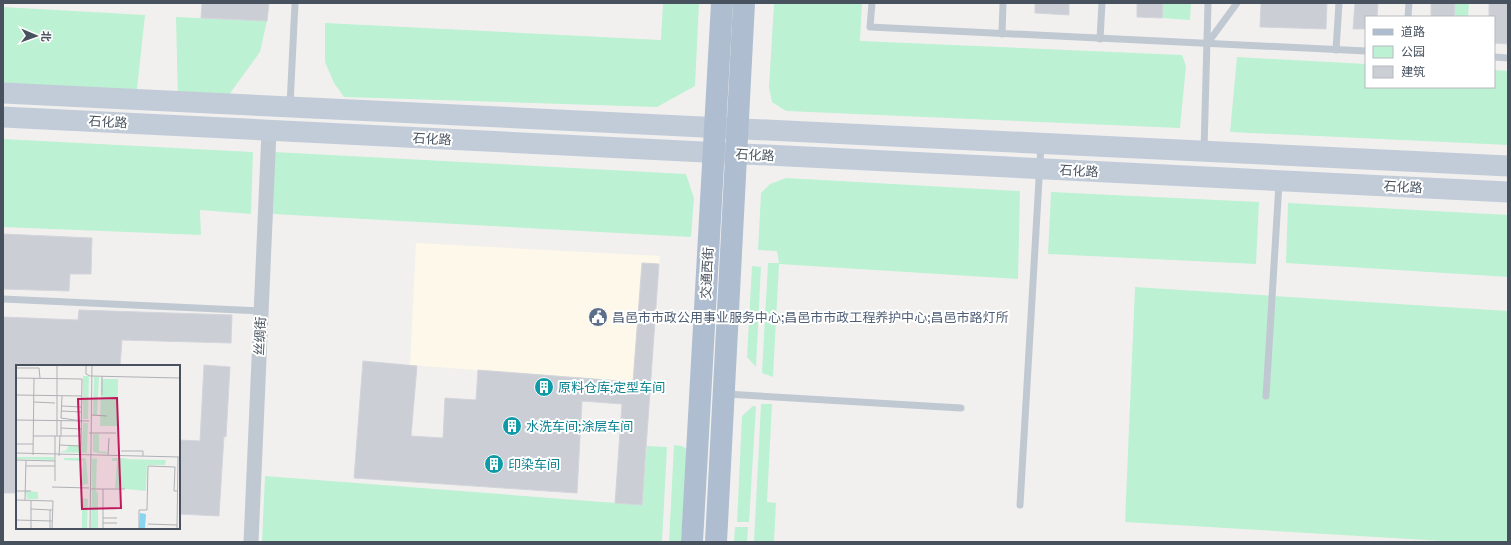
<svg xmlns="http://www.w3.org/2000/svg" width="1511" height="545" font-family="'Space Grotesk','Noto Sans SC',sans-serif">
<style>
.commercial{fill:#fdf8e9}
.green{fill:#bdf1d3}
.building{fill:#cbced5;stroke:#d3d5db}
.lines{fill:none;stroke-linecap:round;stroke-linejoin:round}
.lane{stroke:#c0c9d2;stroke-width:7}
.street{stroke:#c0c9d2;stroke-width:15}
.secondary{stroke:#c2ccd9;stroke-width:21}
.primary{stroke:#aebdcf;stroke-width:22}
.labels{text-anchor:middle;dominant-baseline:central;stroke-width:4;stroke-linejoin:round;paint-order:stroke}
.street-label{font-size:13px;fill:#47525e;stroke:#fff}
.service-label{font-size:13px;fill:#4e5e75;stroke:#fff;text-anchor:start}
.culture-label{font-size:13px;fill:#0d838f;stroke:#fff;text-anchor:start}
.inset-road{fill:none;stroke:#aeb1b5;stroke-width:1}
.view{fill:#c2185b;fill-opacity:0.15;stroke:#c2185b;stroke-width:2}
.inset-edge{fill:none;stroke:#47525e;stroke-width:2}
</style>
<rect width="100%" height="100%" fill="#f2f0ef"/>
<!-- commercial -->
<path class="commercial" d="M416,243L660,256L651,383L410,365Z"/>
<!-- green -->
<g class="green">
<path d="M663,3H699L695,86L657,107L344,97L334,83L325,62V23L661,40Z"/>
<path d="M774,3H862L860,41L1182,55L1186,66L1180,128L786,111L772,102L769,88Z"/>
<path d="M1163,3H1191L1190,20L1162,18Z"/>
<path d="M1455,3H1469L1468,17H1454Z"/>
<path d="M3,7L145,15L136,99L3,90Z"/>
<path d="M176,17L267,21L260,52L223,103L178,101Z"/>
<path d="M1237,57L1366,64V87H1494V70L1508,71V145L1230,132Z"/>
<path d="M3,139L253,152L251,214L200,210L201,235L3,227Z"/>
<path d="M274,152L686,174L694,198L691,237L273,214Z"/>
<path d="M786,178L1020,191L1018,279L779,264L773,377L762,373L768,263H779L777,251L758,250L761,193L770,184Z"/>
<path d="M1051,192L1259,202L1256,264L1048,254Z"/>
<path d="M1288,203L1508,215V277L1286,263Z"/>
<path d="M752,266L761,267L756,367L747,357Z"/>
<path d="M1135,287L1508,311V542H1460L1125,522Z"/>
<path d="M761,404H772L767,502L776,503L774,542H754Z"/>
<path d="M753,406H756L749,522H737L742,416Z"/>
<path d="M674,445L682,446L687,449L681,542H669Z"/>
<path d="M647,446L667,447L662,542H262L265,476L642,505Z"/>
<path d="M735,527H748L747,542H734Z"/>
</g>
<!-- building -->
<g class="building">
<path d="M202,3H269L267,21L201,18Z"/>
<path d="M1035,3H1069V15L1035,13Z"/>
<path d="M1137,3H1163L1162,18L1137,17Z"/>
<path d="M1261,3H1327L1326,29L1260,27Z"/>
<path d="M1355,3H1378L1377,17H1366V29H1353Z"/>
<path d="M1431,3H1455L1454,17H1431Z"/>
<path d="M1489,3H1508V44L1494,43V17H1489Z"/>
<path d="M3,234L92,238L91,274H70L69,291L3,289Z"/>
<path d="M642,263L659,264L642,505L615,503L622,404L582,401L577,493L354,478L363,361L417,366L411,436L443,438L445,398L476,400L478,370L633,382Z"/>
<path d="M79,310L232,315L231,343L122,340L120,366H17V493H3V317L78,320Z"/>
<path d="M204,365L230,367L226,437L224,436L219,516L179,514V440L200,441Z"/>
</g>
<g class="lines">
<!-- lane -->
<g class="lane">
<path d="M872,3L870,27L1366,51"/>
<path d="M1408,17L1409,3"/>
<path d="M1002,34L1003,3"/>
<path d="M1100,39L1102,3"/>
<path d="M1207,44L1237,3"/>
<path d="M1336,50L1339,3"/>
<path d="M1494,57L1508,58"/>
<path d="M290,105L295,3"/>
<path d="M1204,150L1208,3"/>
<path d="M3,299L261,311"/>
<path d="M726,394L961,408"/>
<path d="M1266,396L1279,183"/>
<path d="M1020,505L1041,145"/>
</g>
<!-- street -->
<path class="street" d="M251,542L269,131"/>
<!-- secondary -->
<g class="secondary">
<path d="M3,93L1508,166"/>
<path d="M3,117L1508,192"/>
</g>
<!-- primary -->
<g class="primary">
<path d="M692,542L722,3"/>
<path d="M716,542L744,3"/>
</g>
</g>
<!-- icons -->
<defs>
<symbol id="civic-disc" viewBox="-11 -11 22 22"><circle r="9.5" fill="#5c6f8a" stroke="#fff"/><path d="M-.6-6.5H3V-4.5H.6V-3L4-1V1h2V6H-6V1h2V-1L-.6-3ZM-1.2 2.5V6h2.4V2.5Z" fill="#fff"/></symbol>
<symbol id="building-disc" viewBox="-11 -11 22 22"><circle r="9.5" fill="#0f9aa8" stroke="#fff"/><path d="M-4-6H4V6H1V3H-1V6H-4ZM-2.5-4.3h1.7v1.8h-1.7ZM.8-4.3h1.7v1.8H.8ZM-2.5-1h1.7V.8h-1.7ZM.8-1h1.7V.8H.8Z" fill="#fff"/></symbol>
</defs>
<g fill-rule="evenodd">
<use href="#civic-disc" x="587" y="306" width="22" height="22"/>
<use href="#building-disc" x="533" y="376" width="22" height="22"/>
<use href="#building-disc" x="501" y="415" width="22" height="22"/>
<use href="#building-disc" x="483" y="453" width="22" height="22"/>
</g>
<g class="labels">
<!-- street labels -->
<g class="street-label">
<text transform="translate(108 122) rotate(3)">石化路</text>
<text transform="translate(432 139) rotate(3)">石化路</text>
<text transform="translate(755 155) rotate(3)">石化路</text>
<text transform="translate(1079 171) rotate(3)">石化路</text>
<text transform="translate(1403 187) rotate(3)">石化路</text>
<text transform="translate(707 273) rotate(-87)">交通西街</text>
<text transform="translate(260 336) rotate(-87)">丝绸街</text>
</g>
<!-- service labels -->
<g class="service-label">
<text x="612" y="317">昌邑市市政公用事业服务中心;昌邑市市政工程养护中心;昌邑市路灯所</text>
</g>
<!-- culture labels -->
<g class="culture-label">
<text x="558" y="387">原料仓库;定型车间</text>
<text x="526" y="426">水洗车间;涂层车间</text>
<text x="508" y="464">印染车间</text>
</g>
</g>
<!-- overview -->
<g transform="translate(16 365)">
<rect width="164" height="164" fill="#f2f0ef"/>
<path d="M67,11H73L72,54H67ZM78,12H83L81,50H77ZM85,14H102L101,61H84ZM67,58H72L71,88L44,87L51,85L52,81H66ZM77,69H83V86L91,87L90,89L77,87ZM0,92H38V95L0,94ZM48,93H70L72,119L66,120L67,96L48,95ZM81,93L80,124H76V94ZM112,93L107,94L150,95L149,100H131L130,126L99,123L101,96H96V93ZM76,125H80L82,129V164H75ZM10,126L22,127V134H11ZM66,133L72,134L71,164H66Z" fill="#bdf1d3"/>
<path d="M124,148L130,149L129,164H123Z" fill="#89d5ef"/>
<path class="inset-road" d="M70,0V9L74,11L164,13M0,3H23L24,13M0,13L66,14L65,81L43,80M0,30L66,31M86,30V11M46,31L45,53L66,56M18,37L39,38M46,41L66,42M45,46L66,47M75,50L91,51M0,55L73,56M45,63L66,64M73,68H100M17,71H65M41,71V0M45,71V56M0,79H17M105,86H127V91M0,88L164,92M17,90L18,13M92,90L93,73M43,91L44,71M0,95L39,96M10,101H39M39,116V71M36,122L73,123M74,124H109M0,126H15M0,135L37,136L36,164M9,135L10,95M15,144L36,145M87,153H101M0,155L36,156M87,158H101M132,159L161,160M15,164V136M34,164V145M74,164L76,0M87,164V124M87,164H101M123,164V145H131L132,101L159,102L158,126H162M161,164L162,92"/>
<path class="view" d="M101,33L105,143L66,144L62,34Z"/>
<rect width="164" height="164" class="inset-edge"/>
</g>
<!-- border -->
<rect width="1511" height="545" fill="none" stroke="#47525e" stroke-width="8"/>
<!-- legend -->
<rect x="1365" y="16" width="130" height="72" fill="#ffffff" stroke="#b5babf"/>
<rect x="1373" y="29" width="20" height="6" fill="#aebdcf" stroke="#b5babf"/>
<text x="1401" y="36" font-size="12" fill="#47525e">道路</text>
<rect x="1373" y="46" width="20" height="12" fill="#bdf1d3" stroke="#b5babf"/>
<text x="1401" y="56" font-size="12" fill="#47525e">公园</text>
<rect x="1373" y="66" width="20" height="12" fill="#cbced5" stroke="#b5babf"/>
<text x="1401" y="76" font-size="12" fill="#47525e">建筑</text>
<!-- north arrow -->
<g transform="translate(36 36) rotate(92)" stroke="#ffffff" stroke-width="3" paint-order="stroke">
<path d="M0-3L7 15L0 10L-7 15Z" fill="#47525e"/>
<text y="-6" font-size="11" font-weight="bold" text-anchor="middle" fill="#47525e">北</text>
</g>
</svg>
